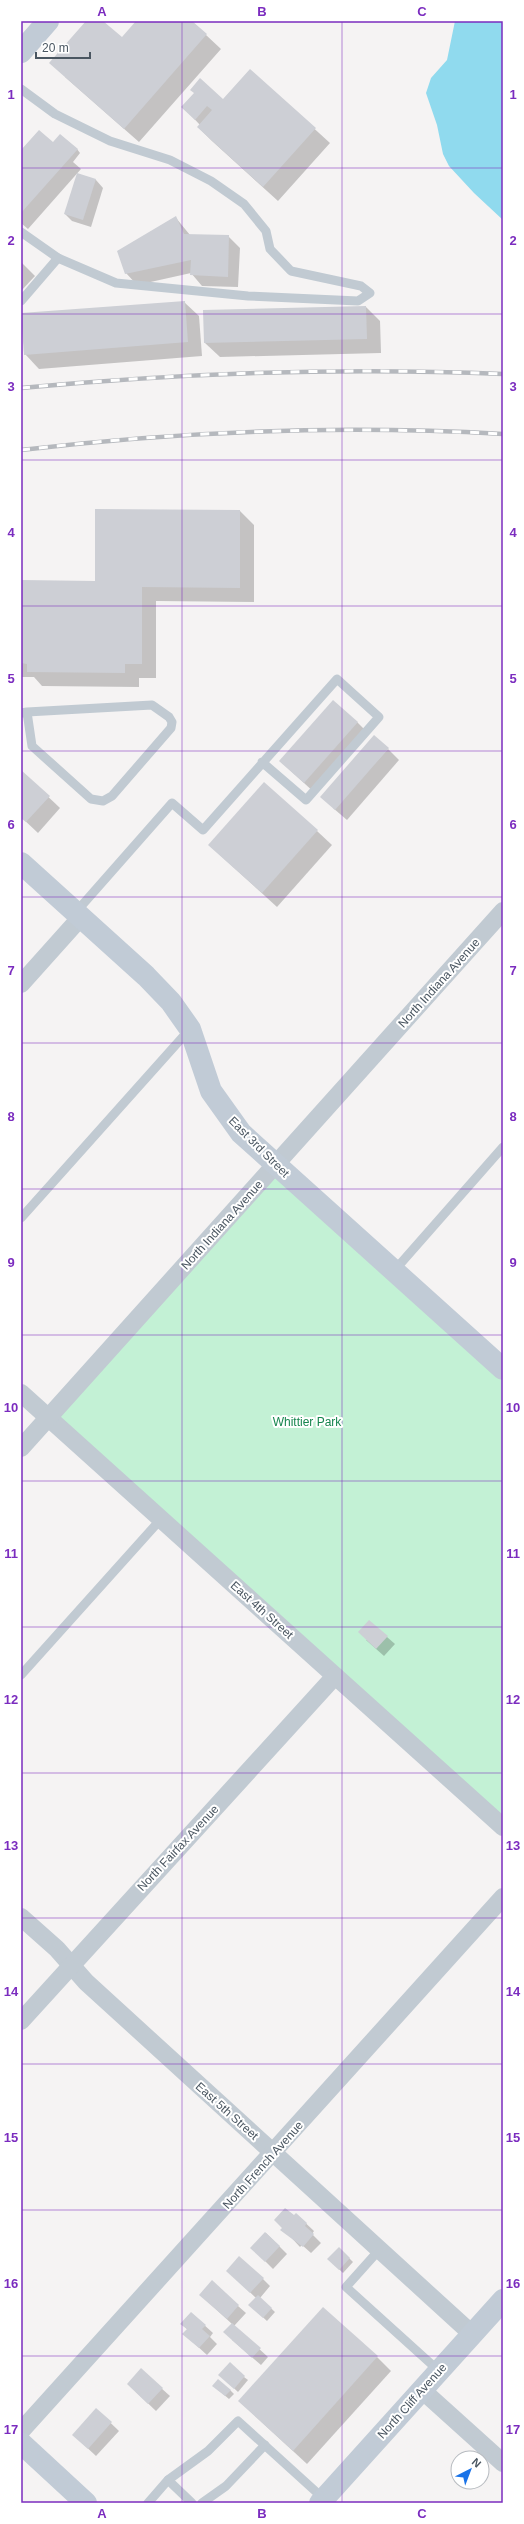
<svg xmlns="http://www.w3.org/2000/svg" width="524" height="2524" font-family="Helvetica,sans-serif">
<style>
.green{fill:#c3f1d5}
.water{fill:#90daee}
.shadow{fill:#0003}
.building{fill:#cdcfd5}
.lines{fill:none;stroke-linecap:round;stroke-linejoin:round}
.lane{stroke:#c1cad2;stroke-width:9}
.street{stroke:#c1cad2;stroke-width:18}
.secondary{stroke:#c1cbd6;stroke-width:22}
.rail-casing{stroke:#b5b8bd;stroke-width:4.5}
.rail{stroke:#fff;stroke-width:3;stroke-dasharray:9;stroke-linecap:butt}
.grid{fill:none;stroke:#7b2cbf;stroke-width:1;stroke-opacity:0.55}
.labels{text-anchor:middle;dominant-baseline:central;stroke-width:4;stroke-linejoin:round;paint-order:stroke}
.street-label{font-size:12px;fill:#4a5661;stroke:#fff}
.park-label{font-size:12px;fill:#17864f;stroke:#fff}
.neatline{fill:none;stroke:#7b2cbf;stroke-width:1.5}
.grid-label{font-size:13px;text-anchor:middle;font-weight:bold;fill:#7b2cbf}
</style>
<rect width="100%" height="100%" fill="#f5f3f3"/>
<!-- green -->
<path class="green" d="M276,1165L503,1368V1827L48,1418Z"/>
<!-- water -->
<path class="water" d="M455,21H503V220L474,193L449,166L443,154L437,125L426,93L431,78L447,60Z"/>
<!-- shadow -->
<g class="shadow">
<path d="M87,21H102L122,39L138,21H191L221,49L139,142L65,77Z"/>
<path d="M250,70L330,143L278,201L212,141L198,127L200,125L183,107L223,100Z"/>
<path d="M56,146L77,149L80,153L73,162L81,169L28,229L21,223V152Z"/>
<path d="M78,174L96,180L103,188L91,227L72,221L65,214Z"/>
<path d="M176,218L190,235L228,236L240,248L238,287L202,286L191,273L137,285L126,273Z"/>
<path d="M21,262L35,276L21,291Z"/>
<path d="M184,302L199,316L202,356L39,369L25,354Z"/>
<path d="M366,307L380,321L381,353L220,357L205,343L204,311Z"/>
<path d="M240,511L254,525V602L156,601V678H139V687L42,686L34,677H21V581L96,582Z"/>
<path d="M357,722L368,733L316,794L280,761Z"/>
<path d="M388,749L399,760L347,820L333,808Z"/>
<path d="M21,771L60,808L38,833L21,817Z"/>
<path d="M317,831L332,845L277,907L209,845Z"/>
<path d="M387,1637L395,1644L384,1656L366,1640Z"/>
<path d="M296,2214L314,2231L312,2234L321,2243L311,2253L302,2245L300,2247L275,2220L294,2217Z"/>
<path d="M266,2233L287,2254L273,2269L252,2248Z"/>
<path d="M339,2248L353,2262L343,2273L328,2259Z"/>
<path d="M235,2278L263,2279L270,2286L260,2298L275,2312L267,2321L253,2308L256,2298Z"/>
<path d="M208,2302L238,2306L246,2313L234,2326L268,2357L261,2365L232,2340V2324Z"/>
<path d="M191,2313L213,2333L210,2337L217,2344L207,2355L184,2334L188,2330L182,2324Z"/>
<path d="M377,2357L391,2371L307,2464L239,2401Z"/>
<path d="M141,2370L170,2396L156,2411L136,2392Z"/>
<path d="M244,2377L248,2380L238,2392L223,2378Z"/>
<path d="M217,2389L230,2390L234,2394L229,2399Z"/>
<path d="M96,2409L119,2431L96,2456L81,2442Z"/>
</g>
<!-- building -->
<g class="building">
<path d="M86,21H103L122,37L136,21H192L207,34L124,129L49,63Z"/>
<path d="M250,69L316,128L263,187L197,127L212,110L207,106L195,120L181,107L194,93L190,90L200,78L223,99Z"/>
<path d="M39,130L53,142L60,134L78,149L21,213V150Z"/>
<path d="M77,173L96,179L83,220L64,214Z"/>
<path d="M176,216L184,234L229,235L228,277L190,275L191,260L125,274L117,251Z"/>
<path d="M185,301L188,342L24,355L21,313Z"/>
<path d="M366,306L367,339L204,343L203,310Z"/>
<path d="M95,509L240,510V588L142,587V664H125V673L27,672V664L21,663V580L95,581Z"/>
<path d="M333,700L358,722L304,783L279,761Z"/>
<path d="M374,735L389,748L335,810L320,797Z"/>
<path d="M21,770L50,796L26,822L21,818Z"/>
<path d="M264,782L318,830L262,893L208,845Z"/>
<path d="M369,1620L388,1636L376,1649L358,1632Z"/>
<path d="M285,2208L294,2215L296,2213L307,2223L305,2226L314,2234L303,2247L280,2230L282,2228L274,2220Z"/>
<path d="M265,2232L280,2246L265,2262L250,2248Z"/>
<path d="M339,2247L350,2258L339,2270L327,2259Z"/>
<path d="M239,2256L264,2278L250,2293L226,2271Z"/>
<path d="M212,2280L239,2305L227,2319L199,2295Z"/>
<path d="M258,2295L272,2308L263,2318L248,2305Z"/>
<path d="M323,2307L378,2356L293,2451L238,2401Z"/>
<path d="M191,2312L206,2325L202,2329L210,2336L199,2348L182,2334L187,2329L180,2324Z"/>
<path d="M232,2323L261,2348L252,2358L223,2332Z"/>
<path d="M230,2362L245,2376L234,2389L218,2375Z"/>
<path d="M141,2368L163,2388L148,2404L127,2384Z"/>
<path d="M218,2379L231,2390L225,2396L212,2386Z"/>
<path d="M96,2408L112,2422L88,2449L72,2435Z"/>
</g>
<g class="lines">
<!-- lane -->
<g class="lane">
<path d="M21,89L55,114L110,141L170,160L211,181L244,204L266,231L270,249L291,271L361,286L370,293L358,301L248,296L116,283L58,258L21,232"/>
<path d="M21,301L58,258"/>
<path d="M21,713L27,712L152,705L169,717L172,722L171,728L112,796L103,801L91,799L32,746L27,712"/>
<path d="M76,912L172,803L203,830L337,679L379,717L306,800L262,762"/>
<path d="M21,1218L189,1030"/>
<path d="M394,1271L503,1147"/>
<path d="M21,1675L161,1519"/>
<path d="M380,2249L346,2287L439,2371"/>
<path d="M168,2480L192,2503"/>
<path d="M148,2503L168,2480L208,2451L238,2421L324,2499"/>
<path d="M202,2503L226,2486L265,2445"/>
</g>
<!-- street -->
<g class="street">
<path d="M21,984L81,917"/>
<path d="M21,1393L503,1827"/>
<path d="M21,1448L503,911"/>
<path d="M21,1917L57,1949L86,1982L472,2334"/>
<path d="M21,2021L335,1676"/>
<path d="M422,2390L503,2463"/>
<path d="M21,2431L503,1897"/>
</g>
<!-- secondary -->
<g class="secondary">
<path d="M21,52L48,21"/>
<path d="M21,863L146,976L171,1002L190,1029L211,1091L241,1133L503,1369"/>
<path d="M21,2443L86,2503"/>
<path d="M320,2503L503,2300"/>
</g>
<defs>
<g id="rail">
<path d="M21,388C182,373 342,367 503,374"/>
<path d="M21,450C181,431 343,425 503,434"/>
</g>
</defs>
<!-- rail casing -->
<use href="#rail" class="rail-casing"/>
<!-- rail -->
<use href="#rail" class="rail"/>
</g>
<!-- grid -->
<path class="grid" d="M182,21V2503M342,21V2503M21,168H503M21,314H503M21,460H503M21,606H503M21,751H503M21,897H503M21,1043H503M21,1189H503M21,1335H503M21,1481H503M21,1627H503M21,1773H503M21,1918H503M21,2064H503M21,2210H503M21,2356H503"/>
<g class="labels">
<!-- street labels -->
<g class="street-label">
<text transform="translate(439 983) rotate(-48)">North Indiana Avenue</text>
<text transform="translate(259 1147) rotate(45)">East 3rd Street</text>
<text transform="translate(222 1225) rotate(-48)">North Indiana Avenue</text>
<text transform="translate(262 1610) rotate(42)">East 4th Street</text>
<text transform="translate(178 1848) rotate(-47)">North Fairfax Avenue</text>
<text transform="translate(227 2111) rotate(42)">East 5th Street</text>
<text transform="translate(263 2165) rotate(-48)">North French Avenue</text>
<text transform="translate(412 2401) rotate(-48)">North Cliff Avenue</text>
</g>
<!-- park labels -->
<g class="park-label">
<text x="307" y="1422">Whittier Park</text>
</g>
</g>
<!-- border -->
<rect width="524" height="2524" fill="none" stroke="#ffffff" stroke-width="44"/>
<!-- north arrow -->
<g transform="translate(470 2470) rotate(42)"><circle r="19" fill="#ffffff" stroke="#b7bbc0"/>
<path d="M0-3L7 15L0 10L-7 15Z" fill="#1a73e8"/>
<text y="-6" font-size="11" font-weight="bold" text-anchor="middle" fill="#4a5661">N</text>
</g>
<!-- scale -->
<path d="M36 52v6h54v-6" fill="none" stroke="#4a5661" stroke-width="2"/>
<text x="42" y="52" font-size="12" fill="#4a5661" stroke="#ffffff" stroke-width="3" paint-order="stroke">20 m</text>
<rect x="22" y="22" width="480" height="2480" class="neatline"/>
<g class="grid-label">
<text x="102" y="16">A</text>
<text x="262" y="16">B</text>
<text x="422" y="16">C</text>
<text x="11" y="99">1</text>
<text x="513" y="99">1</text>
<text x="11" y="245">2</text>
<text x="513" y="245">2</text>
<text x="11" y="391">3</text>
<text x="513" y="391">3</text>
<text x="11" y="537">4</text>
<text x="513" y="537">4</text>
<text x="11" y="683">5</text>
<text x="513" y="683">5</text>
<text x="11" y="829">6</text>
<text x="513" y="829">6</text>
<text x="11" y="975">7</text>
<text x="513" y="975">7</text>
<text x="11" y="1121">8</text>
<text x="513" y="1121">8</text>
<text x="11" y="1267">9</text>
<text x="513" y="1267">9</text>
<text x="11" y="1412">10</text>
<text x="513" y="1412">10</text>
<text x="11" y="1558">11</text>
<text x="513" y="1558">11</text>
<text x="11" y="1704">12</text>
<text x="513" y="1704">12</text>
<text x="11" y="1850">13</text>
<text x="513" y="1850">13</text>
<text x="11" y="1996">14</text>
<text x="513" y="1996">14</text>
<text x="11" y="2142">15</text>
<text x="513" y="2142">15</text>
<text x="11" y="2288">16</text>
<text x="513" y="2288">16</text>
<text x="11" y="2434">17</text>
<text x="513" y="2434">17</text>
<text x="102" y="2518">A</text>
<text x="262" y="2518">B</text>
<text x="422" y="2518">C</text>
</g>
</svg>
